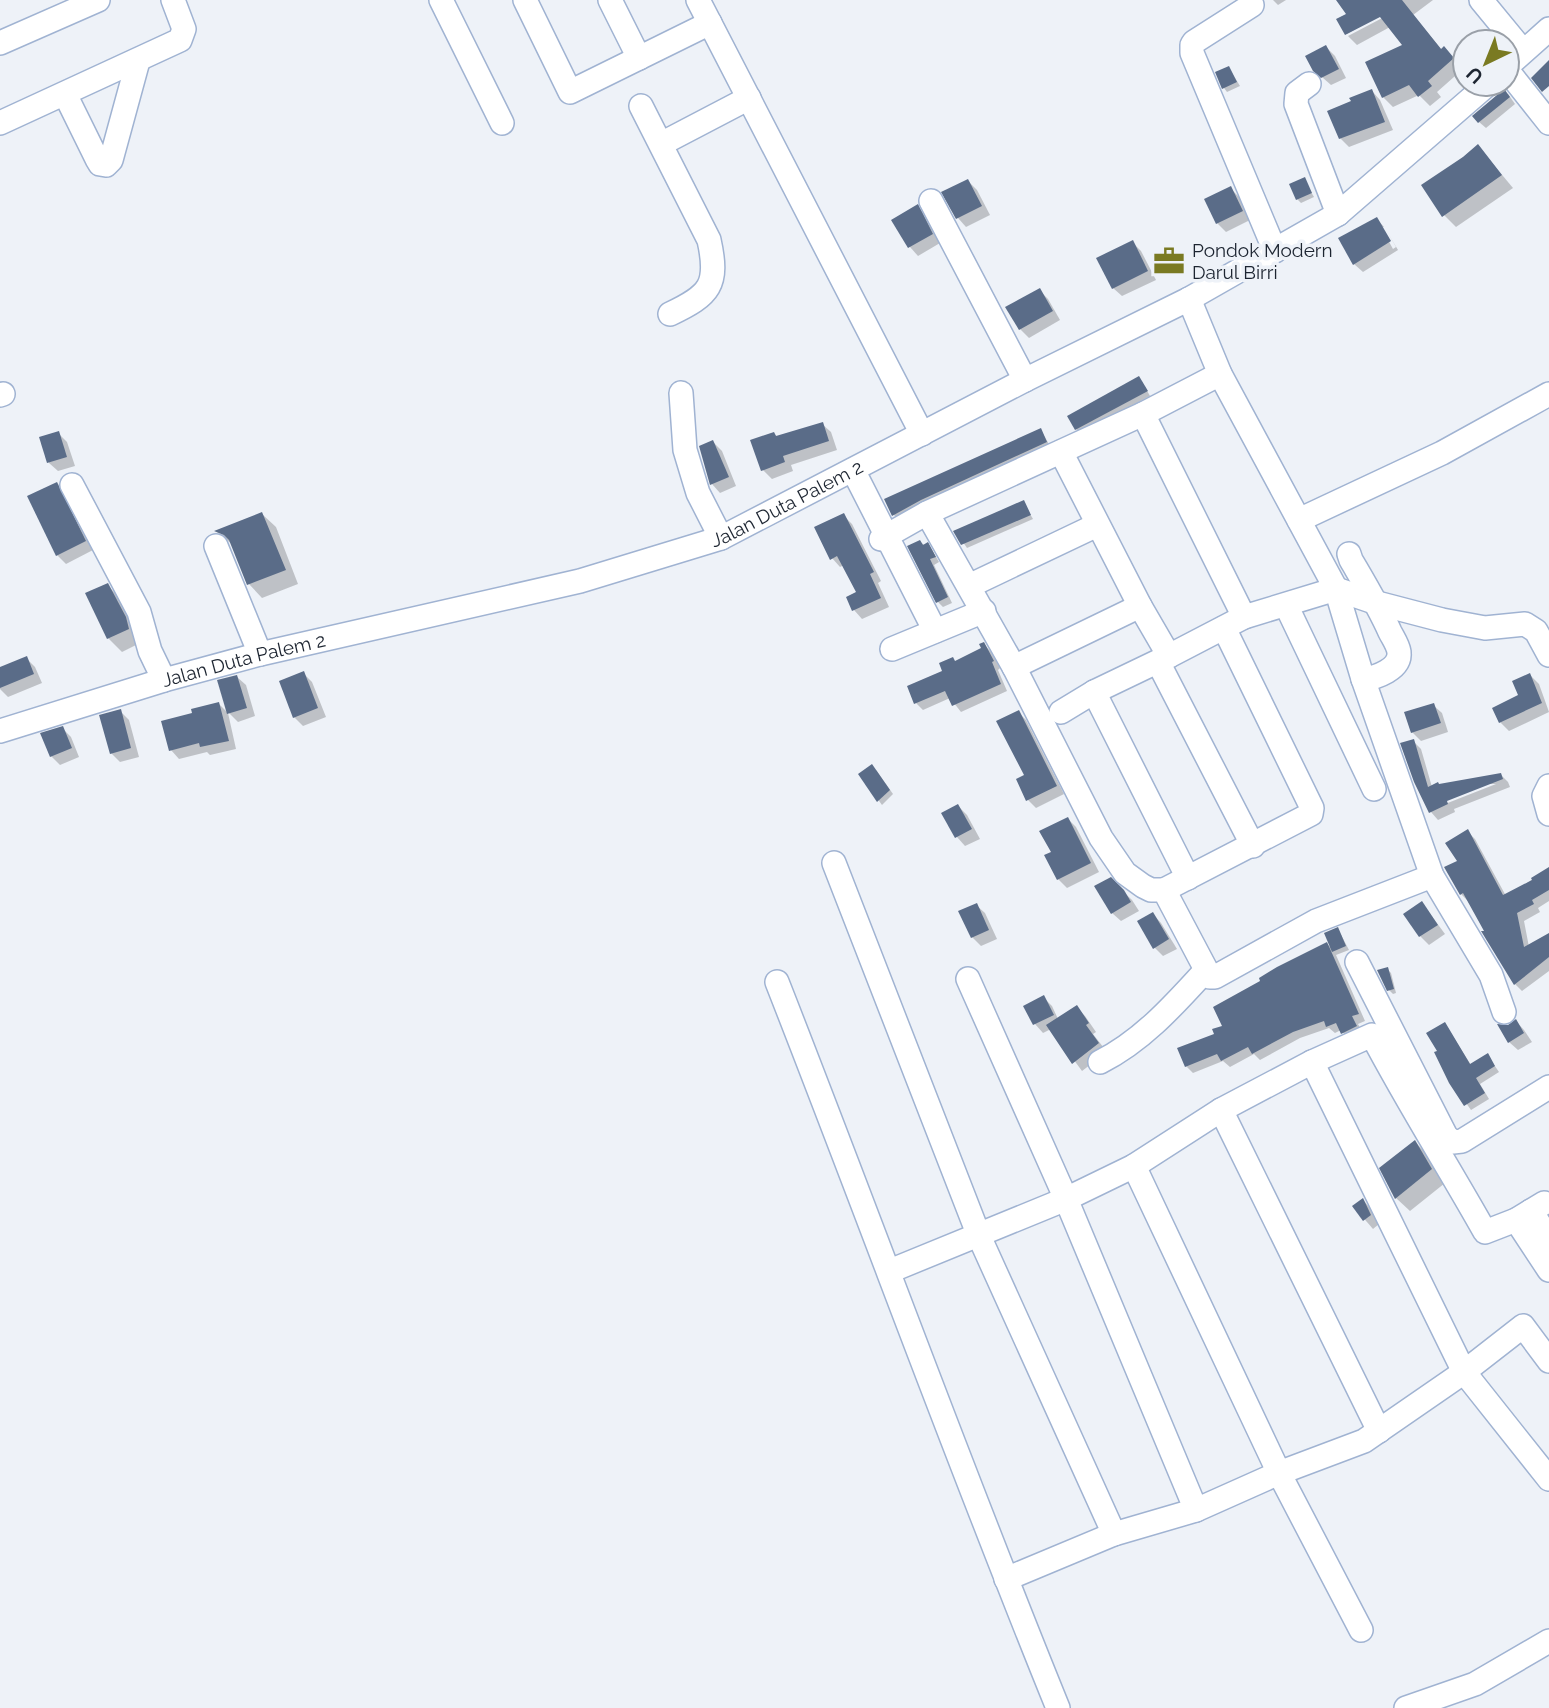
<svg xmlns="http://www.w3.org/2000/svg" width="1549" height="1708" font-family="Raleway,sans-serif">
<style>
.shadow{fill:#0003;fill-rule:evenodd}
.building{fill:#5a6c88}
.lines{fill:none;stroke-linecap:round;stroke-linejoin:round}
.minor-casing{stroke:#a0b3d2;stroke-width:26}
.minor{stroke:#fff;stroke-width:23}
.labels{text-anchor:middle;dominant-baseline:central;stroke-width:7;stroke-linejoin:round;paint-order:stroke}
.poi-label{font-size:19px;fill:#1d2531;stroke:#eef2f8;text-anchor:start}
.street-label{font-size:19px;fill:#1d2531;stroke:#eef2f8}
</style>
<rect width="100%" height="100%" fill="#eef2f8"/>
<!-- shadow -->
<g class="shadow">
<path d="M1273,0H1286L1278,5Z"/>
<path d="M1361,0H1433L1413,15L1442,50L1444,49L1463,69L1437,92L1441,97L1430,106L1419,95L1393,107L1383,97L1405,46L1390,27L1357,45L1348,36L1388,15L1387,11L1347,34L1339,20L1348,15Z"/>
<path d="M1326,47L1335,56L1346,78L1331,85L1314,70Z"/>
<path d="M1229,68L1240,86L1227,92L1224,88Z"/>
<path d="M1372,91L1380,100L1393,130L1349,147L1340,138Z"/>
<path d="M1508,94L1515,104L1486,128L1479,122Z"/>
<path d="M1478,146L1513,188L1456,227L1444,215L1424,186Z"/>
<path d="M1304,180L1314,197L1301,203L1297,199Z"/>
<path d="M968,181L977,190L990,215L966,227L958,218Z"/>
<path d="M1230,188L1239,197L1250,220L1226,232L1217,223Z"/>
<path d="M918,207L926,215L940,243L918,256L910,247L894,221Z"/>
<path d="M1377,219L1384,227H1381L1393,249L1396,247L1385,228L1398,250L1363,272L1354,264Z"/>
<path d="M1132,242L1141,251L1156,280L1122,296L1113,288Z"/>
<path d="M1039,290L1048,299L1060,320L1029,338L1020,329Z"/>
<path d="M1142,382L1150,396L1080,433L1076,429Z"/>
<path d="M822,424L831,432L837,450L791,465L793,471L772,479L763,470L774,434L778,437Z"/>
<path d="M1041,430L1050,446L898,519L894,515L886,500Z"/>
<path d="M58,433L67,442L75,466L58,471L49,463L41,438Z"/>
<path d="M713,442L722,451L736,486L720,493L712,484Z"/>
<path d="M56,485L65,493L93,550L66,564L57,555Z"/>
<path d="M1023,502L1033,519L967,548L956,532Z"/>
<path d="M262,514L276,527L298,584L262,598L249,584L233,545L217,532Z"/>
<path d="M843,515L852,524L881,581L878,583L889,607L862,619L854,610L858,593L844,565L840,567L832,558Z"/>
<path d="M920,542L932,550L939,562L934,565L952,603L943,607L938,602Z"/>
<path d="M107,585L121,599L142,642L122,652L108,638Z"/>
<path d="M984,644L991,652L1000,668L998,670L1007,691L961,712L950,698L923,710L916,703L944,672L956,662L983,649Z"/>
<path d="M26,658L35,667L42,683L8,697L0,689V668Z"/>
<path d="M303,673L312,682L326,717L303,726L294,717Z"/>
<path d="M1530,675L1539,684L1549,712L1509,731L1500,722L1520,696Z"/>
<path d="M237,677L246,685L255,716L238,722L229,713Z"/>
<path d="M219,704L228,713L236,749L210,755L207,752L179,759L171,750Z"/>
<path d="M1433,705L1442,713L1448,732L1421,741L1412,732Z"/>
<path d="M120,711L129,720L139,757L120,762L111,753Z"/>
<path d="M1018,712L1026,720L1064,794L1036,808L1028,800Z"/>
<path d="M62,728L71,737L79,757L60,765L51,756Z"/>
<path d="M1413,741L1421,749L1432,787L1500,774L1508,782L1510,787L1454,809L1455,812L1438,820L1431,812ZM1487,784H1496L1440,806L1438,803Z"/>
<path d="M876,770L893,794L882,805L860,775Z"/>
<path d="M958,806L967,815L980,839L965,846L957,837L944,814Z"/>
<path d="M1068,819L1076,827L1099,872L1067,888L1058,879Z"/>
<path d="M1468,832L1475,839L1506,896L1549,869V901L1538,908L1540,912L1524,921L1529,947L1549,942V971L1522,991L1515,984L1484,932H1486L1468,901L1461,894L1459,862Z"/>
<path d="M1110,879L1132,900L1139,911L1121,921L1112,913Z"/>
<path d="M1422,903L1445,934L1429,945L1420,936Z"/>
<path d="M976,905L985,913L997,939L981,946L972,937Z"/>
<path d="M1153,914L1161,923L1177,949L1163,956L1155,948Z"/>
<path d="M1338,929L1349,950L1336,955L1365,1021L1358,1024L1363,1034L1349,1040L1341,1030L1335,1033L1329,1028L1300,1038L1260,1060L1254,1054L1230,1067L1223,1061L1193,1073L1186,1066L1224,1027L1327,944L1334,950Z"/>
<path d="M1387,969L1391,973L1396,993L1393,994L1389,990Z"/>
<path d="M1043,997L1052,1006L1058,1019L1076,1007L1085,1016L1096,1032L1093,1034L1107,1052L1082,1071L1051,1029L1043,1033L1035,1024L1025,1006Z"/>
<path d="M1516,1021L1524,1030L1532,1042L1518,1050L1509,1042L1508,1027Z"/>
<path d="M1445,1024L1471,1065L1488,1056L1499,1072L1480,1084L1489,1099L1471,1110L1451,1082Z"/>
<path d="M1415,1142L1428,1155L1445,1183L1410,1211L1396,1198Z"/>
<path d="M1363,1200L1371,1209L1379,1224L1373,1229L1354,1207Z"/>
</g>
<!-- building -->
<g class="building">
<path d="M1336,0H1402L1441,49L1444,46L1454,58L1428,81L1432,86L1418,97L1409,85L1382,98L1365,62L1402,45L1380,17L1345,35L1336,19L1346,14Z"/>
<path d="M1326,45L1339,69L1321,78L1313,71L1305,56Z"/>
<path d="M1549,60V86L1542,92L1531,78Z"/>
<path d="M1229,66L1237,82L1222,89L1215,72Z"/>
<path d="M1502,86L1510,97L1478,123L1472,116L1497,95Z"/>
<path d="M1372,89L1385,122L1339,139L1327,111L1351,101L1349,98Z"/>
<path d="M1478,144L1502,175L1442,217L1421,185L1463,157Z"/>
<path d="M1305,177L1312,193L1296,200L1289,184Z"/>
<path d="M968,179L982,206L956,219L941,192Z"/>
<path d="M1231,186L1243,211L1216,224L1204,199Z"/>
<path d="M918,204L933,234L908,248L891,220Z"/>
<path d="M1377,217L1391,241L1353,265L1338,238Z"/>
<path d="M1133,240L1148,271L1112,289L1096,258Z"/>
<path d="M1040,288L1053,311L1019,330L1005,307Z"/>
<path d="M1139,376L1148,391L1075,430L1067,416Z"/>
<path d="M823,422L829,441L783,456L785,462L761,471L750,440L774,432L776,436Z"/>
<path d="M1041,428L1047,442L921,500L892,516L884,499Z"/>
<path d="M59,431L67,457L47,463L39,437Z"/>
<path d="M713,440L729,477L710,485L699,446Z"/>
<path d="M57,482L86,541L56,556L27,496Z"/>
<path d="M1024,500L1031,515L961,545L953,531Z"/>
<path d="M262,512L286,570L247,585L229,540L224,535L214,531Z"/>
<path d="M844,513L874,572L870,574L881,598L852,611L846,597L856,592L837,556L830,560L814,527Z"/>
<path d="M920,540L923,545L928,542L936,557L930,559L948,597L936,603L907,546Z"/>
<path d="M108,583L126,617L129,629L107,639L85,593Z"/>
<path d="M984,642L994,661L992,662L1001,684L952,706L945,691L914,704L907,686L942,671L939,663L953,657L955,661L981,648L979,644Z"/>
<path d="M27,656L34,674L0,688V667Z"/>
<path d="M304,671L318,708L293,718L279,681Z"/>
<path d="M1530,673L1542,703L1499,723L1492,708L1518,695L1512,681Z"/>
<path d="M237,675L247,708L227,714L217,680Z"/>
<path d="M219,702L229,741L200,747L199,743L169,751L161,721L192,713L191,709Z"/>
<path d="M1434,703L1441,723L1411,733L1404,712Z"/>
<path d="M121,709L131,748L110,754L99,715Z"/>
<path d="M1019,710L1057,786L1026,801L1016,779L1024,775L996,721Z"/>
<path d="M63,726L72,748L50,757L40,733Z"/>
<path d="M1414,739L1428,787L1438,782L1439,784L1501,773L1503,779L1447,801L1448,804L1429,813L1414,782L1400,743Z"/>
<path d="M872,764L890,790L877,802L858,774Z"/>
<path d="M958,804L972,829L955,838L941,813Z"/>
<path d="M1068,817L1091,863L1057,880L1044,855L1051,852L1039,831Z"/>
<path d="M1468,829L1503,895L1532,880L1531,878L1549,867V890L1532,900L1534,904L1517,913L1524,947L1549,933V957L1514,985L1481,931H1484L1463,893L1460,895L1444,867L1457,861L1445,843Z"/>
<path d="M1111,877L1124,890L1131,902L1111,914L1094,886Z"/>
<path d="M1422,901L1438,925L1419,937L1403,914Z"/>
<path d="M977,903L989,930L971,938L958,911Z"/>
<path d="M1153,912L1169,939L1153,949L1137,921Z"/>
<path d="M1338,927L1346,946L1332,952L1324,933Z"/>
<path d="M1327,942L1359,1014L1352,1016L1357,1026L1341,1034L1336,1023L1326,1027L1324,1021L1293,1032L1252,1054L1248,1047L1221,1061L1217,1054L1185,1067L1177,1048L1214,1034L1212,1029L1222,1026L1213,1007L1260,981L1259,978L1277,967Z"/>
<path d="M1388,967L1394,989L1387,991L1377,970Z"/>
<path d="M1044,995L1054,1015L1033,1025L1023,1006Z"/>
<path d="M1077,1005L1089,1023L1086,1025L1099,1043L1072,1064L1046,1025Z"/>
<path d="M1516,1019L1524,1033L1508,1043L1497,1024L1508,1025Z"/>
<path d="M1445,1022L1470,1064L1488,1053L1495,1066L1476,1078L1485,1093L1464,1106L1449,1083L1434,1052L1437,1051L1426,1033Z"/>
<path d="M1415,1140L1432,1169L1395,1199L1379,1168Z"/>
<path d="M1363,1198L1371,1215L1363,1221L1352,1206Z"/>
</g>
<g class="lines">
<defs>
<g id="minor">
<path d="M441,0L502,123"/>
<path d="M525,0L570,92L710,23"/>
<path d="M610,0L639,58"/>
<path d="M698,0L922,434"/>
<path d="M1481,0L1523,51"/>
<path d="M1252,5L1194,42L1192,45V53L1275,251"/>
<path d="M0,43L98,0"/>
<path d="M1512,62L1549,29"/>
<path d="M1507,70L1549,123"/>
<path d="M1309,84L1297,93L1296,104L1338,214"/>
<path d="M65,94L97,159L100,164L106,165L111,160L138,61"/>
<path d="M641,106L709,240C719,285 710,295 670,314"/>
<path d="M0,123L180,40L184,29L173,0"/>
<path d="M661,144L749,98"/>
<path d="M931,201L1025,380"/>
<path d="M1189,299L1220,374L1336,589L1363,679L1432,876L1491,975L1504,1012"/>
<path d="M681,393L685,450L698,493L721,538"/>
<path d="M0,395L3,394"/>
<path d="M1143,414L1244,617"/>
<path d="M1061,452L1140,606L1169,656"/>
<path d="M853,470L935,631"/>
<path d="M72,485L139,612L150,651L164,680"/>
<path d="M927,513L1014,667L1101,838L1125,873L1143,886L1151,890H1164L1210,977H1215L1316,921L1432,876"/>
<path d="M1299,520L1442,453L1549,394"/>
<path d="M881,539L927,513L1143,414L1220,374"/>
<path d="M216,546L260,654"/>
<path d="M1349,554L1351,560C1365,584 1379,607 1390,632C1393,638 1398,645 1399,652C1401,669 1376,678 1363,679"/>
<path d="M969,586L1097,525"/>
<path d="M1286,605L1374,789"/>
<path d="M892,649L984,611"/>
<path d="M1158,662L1253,846"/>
<path d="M1014,667L1140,606"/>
<path d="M1094,692L1188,878"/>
<path d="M1061,712L1094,692L1169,656L1244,617L1336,589L1377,603L1442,620L1485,628L1525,624L1536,631L1549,655"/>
<path id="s1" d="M0,731L164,680L260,654L580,581L721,538L1025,380L1189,299L1338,214L1488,84"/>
<path d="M1549,786L1544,796L1549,814"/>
<path d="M834,863L979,1236L1114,1534"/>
<path d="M1164,890L1311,814L1312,808L1224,628"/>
<path d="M1357,962L1446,1136L1453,1142L1462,1141L1549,1087"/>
<path d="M968,979L1066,1199L1196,1510"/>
<path d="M777,982C872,1224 960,1468 1058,1708"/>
<path d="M1100,1062C1142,1041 1174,1005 1205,971"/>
<path d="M1312,1062L1464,1372L1549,1479"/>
<path d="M1221,1110L1379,1431"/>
<path d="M1134,1166L1279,1473L1361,1630"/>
<path d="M1531,1211L1549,1239"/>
<path d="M1516,1220L1549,1270"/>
<path d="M890,1271L1066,1199L1134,1166L1221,1110L1312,1062L1372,1035C1407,1102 1448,1166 1485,1232L1516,1220L1544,1203"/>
<path d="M1006,1579L1114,1534L1196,1510L1279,1473L1364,1441L1464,1372L1523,1326L1549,1361"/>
<path d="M1406,1708L1475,1684L1549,1641"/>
</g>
</defs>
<!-- minor casing -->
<use href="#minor" class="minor-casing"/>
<!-- minor -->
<use href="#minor" class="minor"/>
</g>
<!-- icons -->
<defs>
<symbol id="office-bare" viewBox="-9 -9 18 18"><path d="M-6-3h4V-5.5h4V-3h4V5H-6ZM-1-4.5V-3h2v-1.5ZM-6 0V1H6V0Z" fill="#7a7a22" stroke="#eef2f8" stroke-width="2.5" paint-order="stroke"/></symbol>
</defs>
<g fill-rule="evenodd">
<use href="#office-bare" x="1147" y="239" width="44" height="44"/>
</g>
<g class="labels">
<!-- poi labels -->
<g class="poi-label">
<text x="1192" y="250">Pondok Modern<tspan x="1192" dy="22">Darul Birri</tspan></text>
</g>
<!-- street labels -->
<g class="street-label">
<text stroke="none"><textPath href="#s1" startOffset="821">Jalan Duta Palem 2</textPath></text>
<text stroke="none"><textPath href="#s1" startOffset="254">Jalan Duta Palem 2</textPath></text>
</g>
</g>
<!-- north arrow -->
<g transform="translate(1486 63) rotate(223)"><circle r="33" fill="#eef2f8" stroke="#9aa0a8" stroke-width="2"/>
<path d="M0-5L12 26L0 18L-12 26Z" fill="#7a7a22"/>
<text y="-10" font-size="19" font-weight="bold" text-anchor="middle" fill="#1d2531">U</text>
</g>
</svg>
